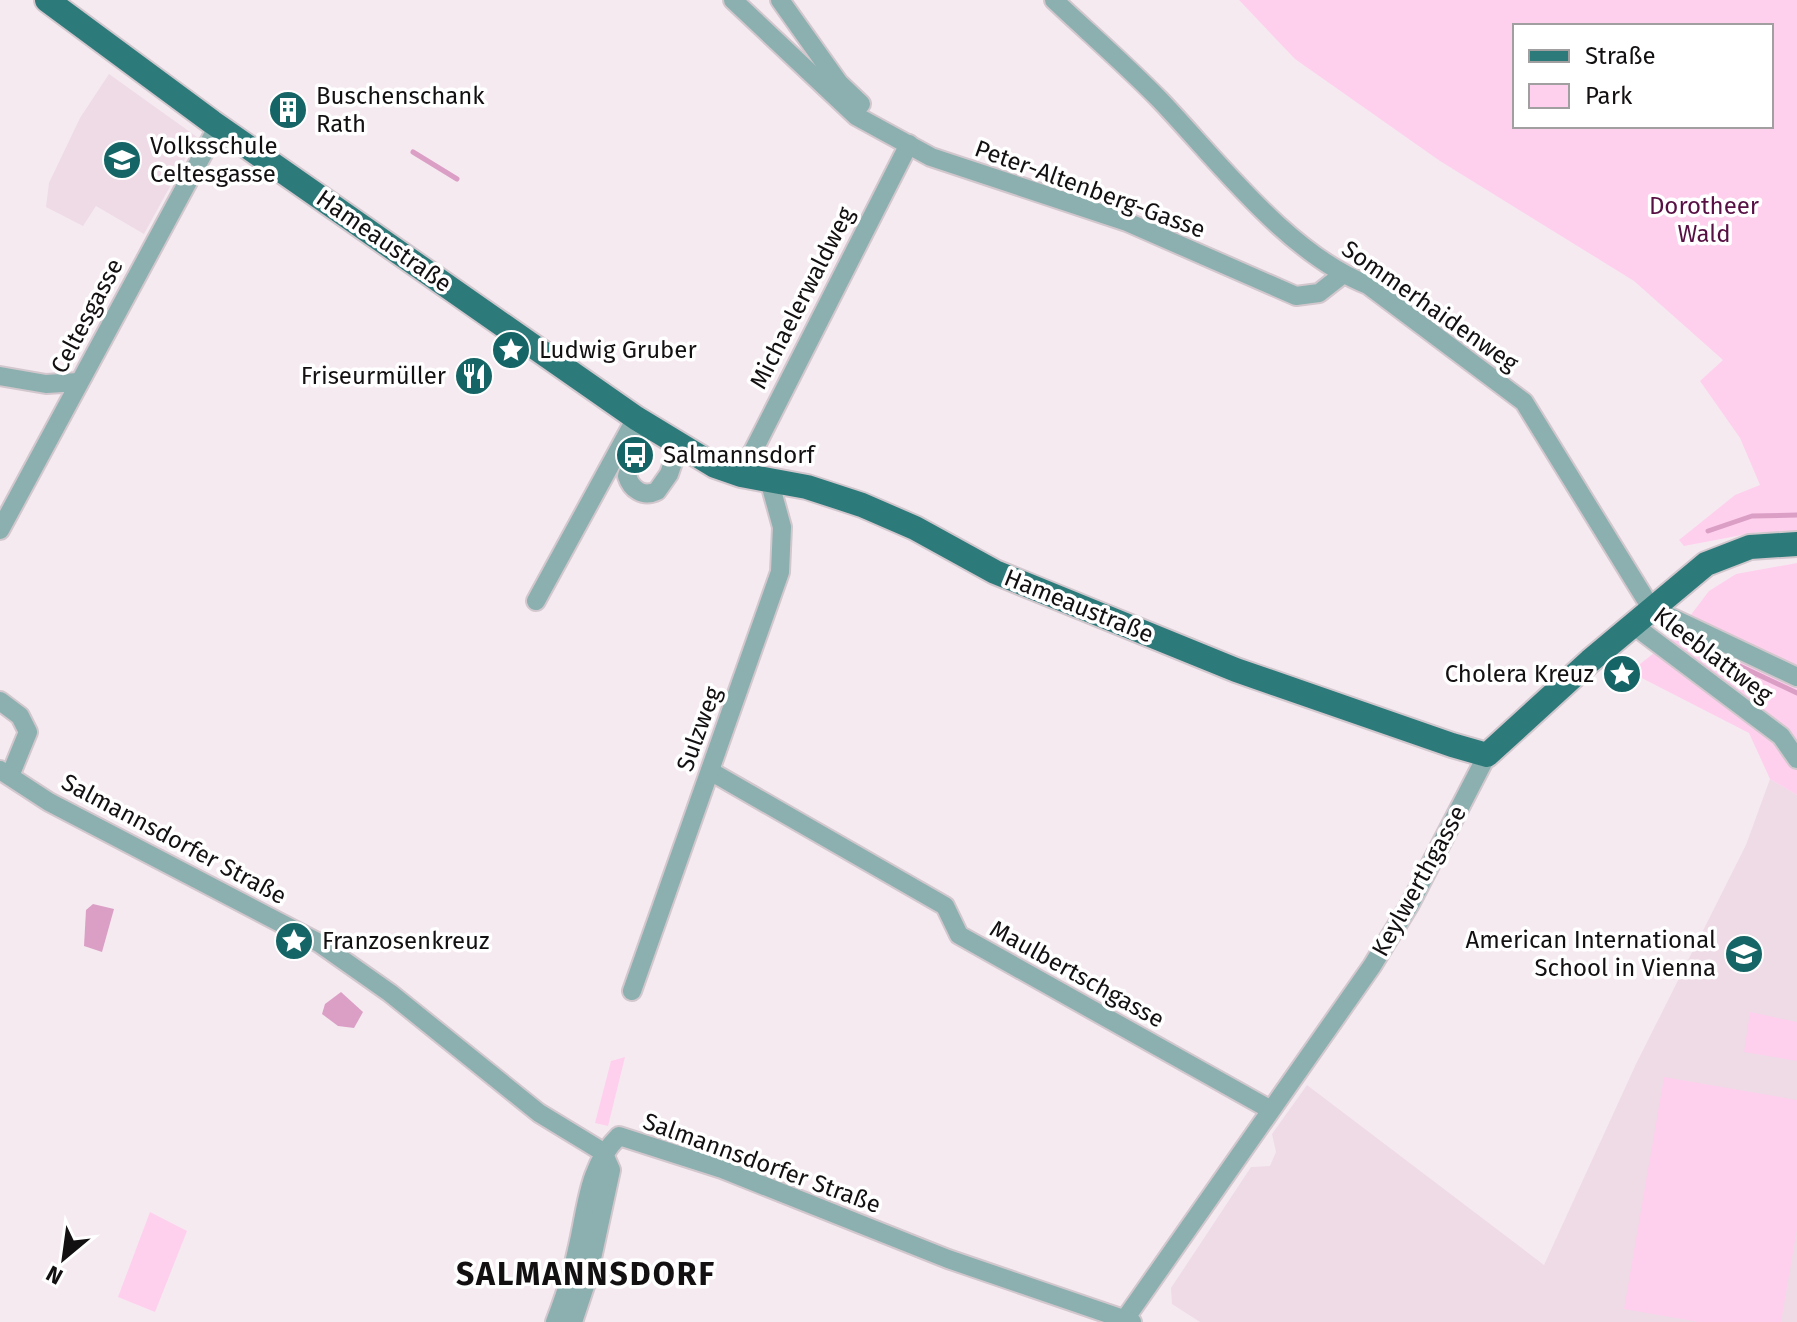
<svg xmlns="http://www.w3.org/2000/svg" width="1797" height="1322" font-family="'Fira Sans',sans-serif">
<style>
.built{fill:#eedbe6}
.green{fill:#fed0ed;fill-rule:evenodd}
.water{fill:#db9fc6}
.lines{fill:none;stroke-linecap:round;stroke-linejoin:round}
.stream{stroke:#db9fc6;stroke-width:5}
.minor-casing{stroke:#d2c7cd;stroke-width:22}
.major-casing{stroke:#d2c7cd;stroke-width:28}
.minor{stroke:#8bb0af;stroke-width:18}
.major{stroke:#2d7a7b;stroke-width:24}
.labels{text-anchor:middle;dominant-baseline:central;stroke-width:7;stroke-linejoin:round;paint-order:stroke}
.poi-label{font-size:24px;fill:#131012;stroke:#fff;text-anchor:start}
.street-label{font-size:24px;fill:#131012;stroke:#fff}
.park-label{font-size:24px;fill:#571044;stroke:#fff}
.district-label{font-size:32px;font-weight:bold;letter-spacing:2px;fill:#131012;stroke:#fff}
</style>
<rect width="100%" height="100%" fill="#f6eaf1"/>
<!-- built -->
<g class="built">
<path d="M109,74L197,137L144,234L96,206L83,226L46,207L49,183L80,118Z"/>
<path d="M1770,779L1797,795V1322H1200L1172,1304L1171,1288L1251,1167L1270,1166L1276,1152L1272,1134L1307,1085L1544,1265L1636,1064L1746,845Z"/>
</g>
<!-- green -->
<g class="green">
<path d="M1239,0H1797V533L1758,532L1684,546L1679,540L1735,495L1760,485L1740,438L1700,381L1723,360L1634,281L1440,161L1295,59ZM1515,26H1771V126H1515Z"/>
<path d="M1797,563V795L1770,779L1749,733L1630,672L1674,637L1709,591L1736,574Z"/>
<path d="M1750,1012L1797,1022V1061L1744,1052Z"/>
<path d="M625,1057L608,1126L595,1123L611,1061Z"/>
<path d="M1664,1077L1797,1100V1229L1781,1322H1699L1624,1309Z"/>
<path d="M150,1212L187,1231L155,1312L118,1297Z"/>
</g>
<!-- water -->
<g class="water">
<path d="M93,904L114,909L102,952L84,946L86,910Z"/>
<path d="M341,992L363,1012L354,1028L338,1026L322,1014L325,1004Z"/>
</g>
<g class="lines">
<!-- stream -->
<g class="stream">
<path d="M413,152L457,179"/>
<path d="M1708,531L1752,516L1797,515"/>
<path d="M1689,642L1797,693"/>
</g>
<defs>
<g id="minor">
<path d="M733,0L856,116L931,157L1127,222L1296,296L1319,293L1342,275"/>
<path d="M780,0L839,83L861,104"/>
<path d="M1054,0C1089,33 1126,65 1160,100C1218,161 1288,254 1368,285L1524,402L1651,608L1797,677"/>
<path d="M0,376L46,384L79,382"/>
<path d="M645,424L627,476C631,489 643,498 657,491L669,474L679,445"/>
<path d="M741,475L909,144"/>
<path d="M0,530L218,126"/>
<path d="M536,601L636,418"/>
<path d="M1632,624L1781,736L1797,759"/>
<path d="M0,701L20,716L28,732L10,776"/>
<path d="M0,770L49,802L319,943L390,993L539,1113L603,1152"/>
<path d="M710,771L945,906L959,935L1269,1109"/>
<path d="M632,991L780,572L782,527L769,480"/>
<path d="M1125,1319L1372,966L1410,904L1487,755"/>
<path d="M555,1322C564,1299 572,1274 577,1250C587,1209 587,1167 619,1136L722,1169L948,1259L1132,1322"/>
<path d="M573,1322L588,1277L611,1170L603,1152"/>
</g>
<path id="major" d="M47,0L212,122L636,418L715,466L741,475L807,487L862,505L915,528L995,572L1236,670L1452,745L1487,755L1590,661L1706,564L1750,547L1797,544"/>
</defs>
<!-- minor casing -->
<use href="#minor" class="minor-casing"/>
<!-- major casing -->
<use href="#major" class="major-casing"/>
<!-- minor -->
<use href="#minor" class="minor"/>
<!-- major -->
<use href="#major" class="major"/>
</g>
<!-- icons -->
<defs>
<symbol id="building-disc" viewBox="-11 -11 22 22"><circle r="9.5" fill="#166566" stroke="#fff"/><path d="M-4-6H4V6H1V3H-1V6H-4ZM-2.5-4.3h1.7v1.8h-1.7ZM.8-4.3h1.7v1.8H.8ZM-2.5-1h1.7V.8h-1.7ZM.8-1h1.7V.8H.8Z" fill="#fff"/></symbol>
<symbol id="school-disc" viewBox="-11 -11 22 22"><circle r="9.5" fill="#166566" stroke="#fff"/><path d="M0-5L7-2L0 1L-7-2ZM-4 1L0 2.5L4 1V4Q0 6-4 4Z" fill="#fff"/></symbol>
<symbol id="sight-disc" viewBox="-11 -11 22 22"><circle r="9.5" fill="#166566" stroke="#fff"/><path d="M0-6L1.8-2.2L6-1.7L2.9 1.2L3.7 5.4L0 3.3L-3.7 5.4L-2.9 1.2L-6-1.7L-1.8-2.2Z" fill="#fff"/></symbol>
<symbol id="restaurant-disc" viewBox="-11 -11 22 22"><circle r="9.5" fill="#166566" stroke="#fff"/><path d="M-5-6h1v4h1v-4h1v4h1v-4h1v5L-1.5 .5V6h-2V.5L-5-1ZM5-6V6H3V1.5H1.5Q1.5-4 5-6Z" fill="#fff"/></symbol>
<symbol id="bus-disc" viewBox="-11 -11 22 22"><circle r="9.5" fill="#166566" stroke="#fff"/><path d="M-5-6H5V4H4V6H2V4H-2V6H-4V4H-5ZM-3.5-4V0h7V-4ZM-3.5 1.2v1.5H-2V1.2ZM2 1.2v1.5H3.5V1.2Z" fill="#fff"/></symbol>
</defs>
<g fill-rule="evenodd">
<use href="#building-disc" x="266" y="88" width="44" height="44"/>
<use href="#school-disc" x="100" y="138" width="44" height="44"/>
<use href="#sight-disc" x="489" y="328" width="44" height="44"/>
<use href="#restaurant-disc" x="452" y="354" width="44" height="44"/>
<use href="#bus-disc" x="613" y="433" width="44" height="44"/>
<use href="#sight-disc" x="1600" y="652" width="44" height="44"/>
<use href="#sight-disc" x="272" y="919" width="44" height="44"/>
<use href="#school-disc" x="1722" y="932" width="44" height="44"/>
</g>
<g class="labels">
<!-- poi labels -->
<g class="poi-label">
<text x="316" y="96">Buschenschank<tspan x="316" dy="28">Rath</tspan></text>
<text x="150" y="146">Volksschule<tspan x="150" dy="28">Celtesgasse</tspan></text>
<text x="539" y="350">Ludwig Gruber</text>
<text x="446" y="376" text-anchor="end">Friseurmüller</text>
<text x="663" y="455">Salmannsdorf</text>
<text x="1594" y="674" text-anchor="end">Cholera Kreuz</text>
<text x="1716" y="940" text-anchor="end">American International<tspan x="1716" dy="28">School in Vienna</tspan></text>
<text x="322" y="941">Franzosenkreuz</text>
</g>
<!-- street labels -->
<g class="street-label">
<text transform="translate(1090 189) rotate(20)">Peter-Altenberg-Gasse</text>
<text transform="translate(384 241) rotate(35)">Hameaustraße</text>
<text transform="translate(802 298) rotate(-63)">Michaelerwaldweg</text>
<text transform="translate(1430 306) rotate(35)">Sommerhaidenweg</text>
<text transform="translate(87 316) rotate(-62)">Celtesgasse</text>
<text transform="translate(1079 606) rotate(22)">Hameaustraße</text>
<text transform="translate(1713 655) rotate(37)">Kleeblattweg</text>
<text transform="translate(699 729) rotate(-70)">Sulzweg</text>
<text transform="translate(174 839) rotate(28)">Salmannsdorfer Straße</text>
<text transform="translate(1419 881) rotate(-61)">Keylwerthgasse</text>
<text transform="translate(1077 974) rotate(29)">Maulbertschgasse</text>
<text transform="translate(762 1163) rotate(20)">Salmannsdorfer Straße</text>
</g>
<!-- park labels -->
<g class="park-label">
<text x="1704" y="206">Dorotheer<tspan x="1704" dy="28">Wald</tspan></text>
</g>
<!-- district labels -->
<g class="district-label">
<text x="586" y="1274">SALMANNSDORF</text>
</g>
</g>
<!-- legend -->
<rect x="1513" y="24" width="260" height="104" fill="#ffffff" stroke="#a19fa0" stroke-width="2"/>
<rect x="1529" y="50" width="40" height="12" fill="#2d7a7b" stroke="#a19fa0" stroke-width="2"/>
<text x="1585" y="64" font-size="24" fill="#131012">Straße</text>
<rect x="1529" y="84" width="40" height="24" fill="#fed0ed" stroke="#a19fa0" stroke-width="2"/>
<text x="1585" y="104" font-size="24" fill="#131012">Park</text>
<!-- north arrow -->
<g transform="translate(64 1258) rotate(209)" stroke="#ffffff" stroke-width="6" paint-order="stroke">
<path d="M0-6L14 30L0 20L-14 30Z" fill="#131012"/>
<text y="-12" font-size="22" font-weight="bold" text-anchor="middle" fill="#131012">N</text>
</g>
</svg>
